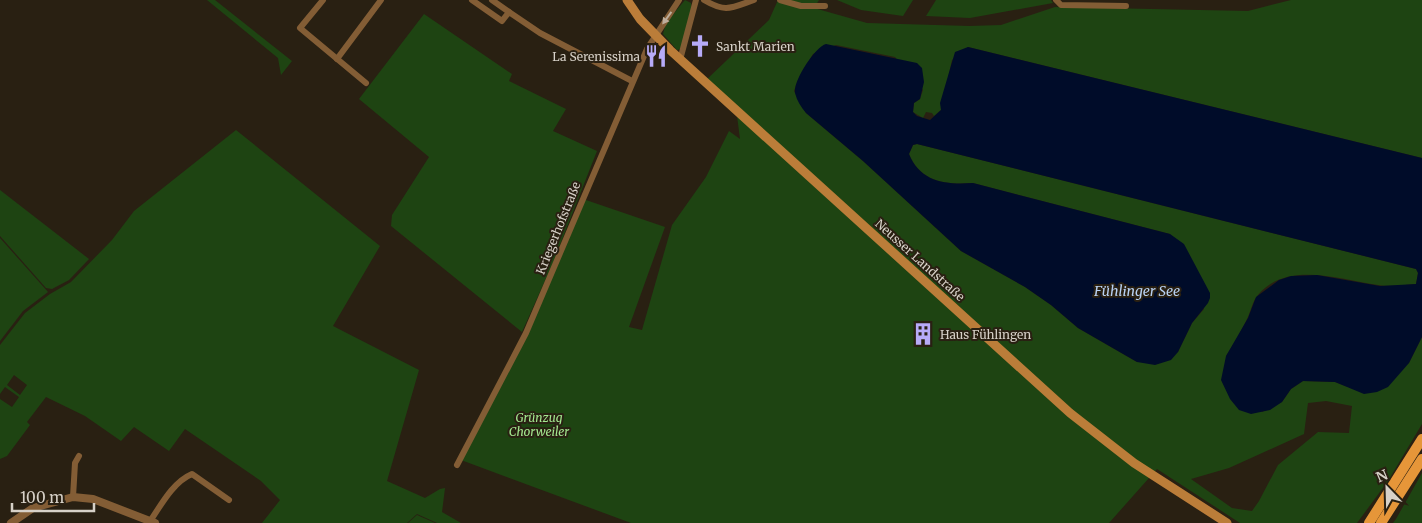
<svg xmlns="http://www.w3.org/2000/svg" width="1422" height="523" font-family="Merriweather,serif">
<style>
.green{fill:#1e4412;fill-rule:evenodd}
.water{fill:#000c29}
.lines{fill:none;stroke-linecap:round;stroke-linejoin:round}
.minor{stroke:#835d35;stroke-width:6}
.tertiary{stroke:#835d35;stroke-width:8}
.secondary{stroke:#bb7d39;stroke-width:9}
.primary{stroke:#e69639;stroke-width:10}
.oneway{fill:#beae9c}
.labels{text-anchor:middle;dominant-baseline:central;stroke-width:4;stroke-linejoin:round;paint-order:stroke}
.poi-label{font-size:12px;fill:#d7d1c8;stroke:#292012;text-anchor:start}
.street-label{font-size:12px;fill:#d7d1c8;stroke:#292012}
.park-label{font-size:12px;font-style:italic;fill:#a3e78f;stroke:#292012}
.water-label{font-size:14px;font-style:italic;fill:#b8d1f3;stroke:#292012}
</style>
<rect width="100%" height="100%" fill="#292012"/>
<!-- green -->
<g class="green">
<path d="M207,0H215L292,61L281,75L278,58Z"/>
<path d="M685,0L691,3L692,10L681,49L677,50L663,34L666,23Z"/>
<path d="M778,0H819L814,8L867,23L969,26L1001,25L1055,7L1248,11L1291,0H1422V158L968,47L952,60L941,110L934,116L932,113L926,112L923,118L913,112L914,103L920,99L923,90L895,57L836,45L813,54L798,80L794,91L806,113L863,161L961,251L1025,287L1051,305L1078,328L1137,362L1178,352L1192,323L1204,309L1170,234L973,183C946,185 920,182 909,154L913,145L917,144L1416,269L1418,273L1416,284C1404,285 1390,287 1378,285C1341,280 1287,260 1258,295C1252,302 1251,311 1247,319C1241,332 1234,344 1226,356L1262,412L1282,402L1291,389L1303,381L1335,382L1348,387L1409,363L1422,337V424L1388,481L1357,523H1240L1157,469L1109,523H631L461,460L510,367L583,199L665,227L629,327L642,330L672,225L706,177L729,131L740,139L736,108L704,82L769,20ZM1326,401L1352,406L1349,433L1318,432L1278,465L1259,501L1252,511L1232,508L1191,479L1229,468L1304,434L1308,403Z"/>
<path d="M837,0H913L903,16L861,10Z"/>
<path d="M936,0H1051L1053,3L970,18L926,16Z"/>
<path d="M424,14L512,74L509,81L566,109L553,131L597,151L552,265L522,332L391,226L392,215L429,157L359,99Z"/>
<path d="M236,130L380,246L333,326L419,370L387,481L425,498L440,489L445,488L442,512L461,523H437L417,514L407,523H262L280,500L261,481L185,429L169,451L134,427L121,441L85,416L46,397L27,422L30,425L7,456L0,459V399L12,407L19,397L5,387L0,394V345L25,313L50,294L71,282L112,240L134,211ZM14,375L27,385L20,395L7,385Z"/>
<path d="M0,190L89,259L69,280L52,289L46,288L0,236Z"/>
<path d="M0,238L48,292L23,311L0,341Z"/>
<path d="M1422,473V523H1393L1396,519Z"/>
<path d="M417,515L435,523H408Z"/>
</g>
<!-- water -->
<path class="water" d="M826,44L917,63L922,68L924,82L920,99L914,103L913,112L917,116L930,120L941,110L940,103L955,52L968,47L1422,158V337L1409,363L1388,387L1377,392L1364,394L1335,382L1303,381L1291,389L1282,402L1270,410L1251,414L1239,410L1230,399L1221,380L1226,356L1248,318L1256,297L1279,280L1291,276L1317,275L1380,286L1416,284L1418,273L1416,269L917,144L913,145L909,154C920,182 946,185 973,183L1170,234L1184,244L1210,293V298L1208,303L1192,323L1178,352L1171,360L1155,365L1137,362L1078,328L1051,305L1025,287L961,251L863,161L806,113C801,107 797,101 795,93C793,81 815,47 826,44Z"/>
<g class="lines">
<!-- minor -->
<g class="minor">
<path d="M323,0L300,28L366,83"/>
<path d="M472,0L502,21L509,12L540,33L632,81"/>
<path d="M492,0L509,12"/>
<path d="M704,0C726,13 731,8 754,0"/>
<path d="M780,0L801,6H825"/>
<path d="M1056,0L1061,5L1126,6"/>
<path d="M337,59L381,0"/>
<path d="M680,60L696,0"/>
<path d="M457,465L526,333L647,49L679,0"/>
<path d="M73,497L75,463L79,456"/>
<path d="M149,523C161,505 173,482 192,474L229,500"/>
</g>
<!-- tertiary -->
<path class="tertiary" d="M11,523L33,508L73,497L93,499L155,523"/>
<!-- secondary -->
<path class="secondary" d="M627,0L640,19L670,50L1070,413L1134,463L1227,523"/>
<!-- primary -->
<g class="primary">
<path d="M1369,523L1422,439"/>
<path d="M1381,523L1422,459"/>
</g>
</g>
<!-- one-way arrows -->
<defs><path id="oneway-solid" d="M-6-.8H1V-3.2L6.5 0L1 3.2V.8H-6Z" transform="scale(1.25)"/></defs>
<use class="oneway" href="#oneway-solid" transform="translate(667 18) rotate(126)"/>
<!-- icons -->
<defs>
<symbol id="church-bare" viewBox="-9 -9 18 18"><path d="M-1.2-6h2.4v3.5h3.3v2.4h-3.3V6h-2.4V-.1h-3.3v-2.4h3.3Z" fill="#b7abf8" stroke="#292012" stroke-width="2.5" paint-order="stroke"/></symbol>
<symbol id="restaurant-bare" viewBox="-9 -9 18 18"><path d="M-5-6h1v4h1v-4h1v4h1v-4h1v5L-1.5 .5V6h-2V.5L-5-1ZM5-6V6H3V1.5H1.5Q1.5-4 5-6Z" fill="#b7abf8" stroke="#292012" stroke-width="2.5" paint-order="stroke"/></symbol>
<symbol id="building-bare" viewBox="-9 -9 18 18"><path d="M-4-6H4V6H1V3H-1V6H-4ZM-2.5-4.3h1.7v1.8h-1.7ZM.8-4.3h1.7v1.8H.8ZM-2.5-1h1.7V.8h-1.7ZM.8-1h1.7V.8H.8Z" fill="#b7abf8" stroke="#292012" stroke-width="2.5" paint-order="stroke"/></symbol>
</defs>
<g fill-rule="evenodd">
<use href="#church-bare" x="684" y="30" width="32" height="32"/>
<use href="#restaurant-bare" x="640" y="40" width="32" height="32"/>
<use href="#building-bare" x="907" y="318" width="32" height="32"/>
</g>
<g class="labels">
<!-- poi labels -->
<g class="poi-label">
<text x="716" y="46">Sankt Marien</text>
<text x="640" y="56" text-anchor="end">La Serenissima</text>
<text x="940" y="334">Haus Fühlingen</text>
</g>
<!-- street labels -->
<g class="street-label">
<text transform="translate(558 228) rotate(-68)">Kriegerhofstraße</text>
<text transform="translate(920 260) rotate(42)">Neusser Landstraße</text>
</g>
<!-- park labels -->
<g class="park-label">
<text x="539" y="417">Grünzug<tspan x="539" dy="14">Chorweiler</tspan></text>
</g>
<!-- water labels -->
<g class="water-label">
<text x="1137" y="291">Fühlinger See</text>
</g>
</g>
<!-- north arrow -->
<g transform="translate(1387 488) rotate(337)" stroke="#292012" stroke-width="4" paint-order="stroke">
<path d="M0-4L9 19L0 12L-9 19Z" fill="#d7d1c8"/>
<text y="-8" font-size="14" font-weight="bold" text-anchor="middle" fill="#d7d1c8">N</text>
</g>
<!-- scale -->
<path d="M12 503v8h82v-8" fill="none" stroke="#d7d1c8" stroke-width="2.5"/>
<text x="20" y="503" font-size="15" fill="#d7d1c8" stroke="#292012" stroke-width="4" paint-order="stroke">100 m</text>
</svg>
